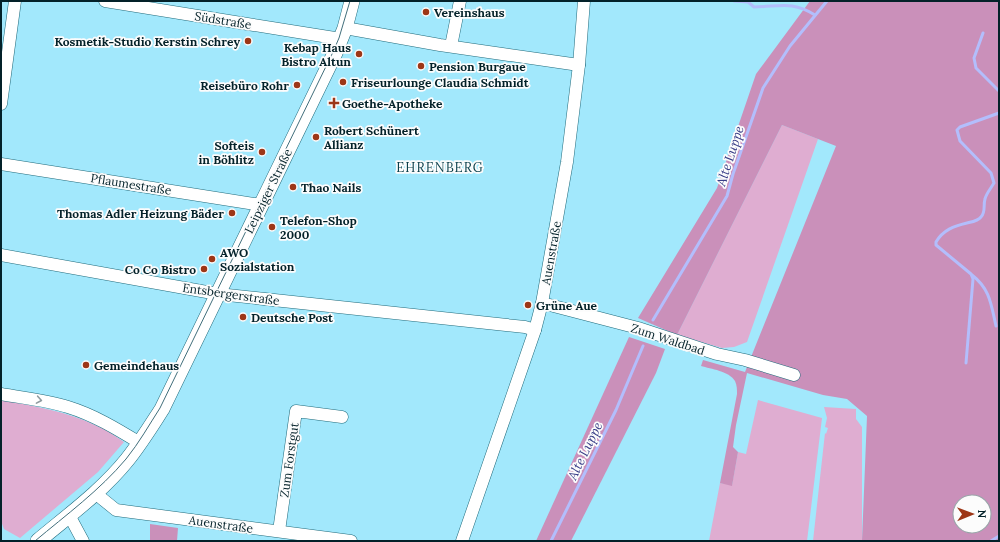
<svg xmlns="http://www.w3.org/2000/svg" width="1000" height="542" font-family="Lora,serif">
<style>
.green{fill:#dfadd1}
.forest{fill:#ca90ba;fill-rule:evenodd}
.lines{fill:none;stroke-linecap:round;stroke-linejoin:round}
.stream{stroke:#b3befc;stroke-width:3}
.minor-casing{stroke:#216b7c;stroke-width:13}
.tertiary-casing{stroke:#216b7c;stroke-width:16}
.minor{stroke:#fff;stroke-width:12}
.tertiary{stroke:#fff;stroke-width:15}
.tram{stroke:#416e7b;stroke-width:1}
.oneway{stroke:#8e9b9f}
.poi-dot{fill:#9d3616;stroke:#fcfcfc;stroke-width:1.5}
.labels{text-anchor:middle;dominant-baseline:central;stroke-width:3.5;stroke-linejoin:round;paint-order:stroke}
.poi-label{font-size:12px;font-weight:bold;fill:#032129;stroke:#fcfcfc;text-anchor:start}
.street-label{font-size:12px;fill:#032129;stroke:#fcfcfc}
.water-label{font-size:13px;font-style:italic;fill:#393e87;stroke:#fcfcfc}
.neighbourhood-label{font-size:13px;letter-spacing:1px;fill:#093f4b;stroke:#fcfcfc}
</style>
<rect width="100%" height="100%" fill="#a2e8fc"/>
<!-- green -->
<g class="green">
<path d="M782,125L818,139L747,342L734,347L722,348L677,335Z"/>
<path d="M1,400C34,406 66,411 97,426C107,430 115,436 124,442L98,472L20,538L4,529L1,521Z"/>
<path d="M758,400L822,418L807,541H709L720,483L732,485L738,452L746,454Z"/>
<path d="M824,407L856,409V419L862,427V541H813L825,433L826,434L828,428L825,427L827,418Z"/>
</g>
<!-- forest -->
<g class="forest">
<path d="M810,1H999V541H862L867,416L847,399L823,395L747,373L736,425L733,447L738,452L732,486L720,483L737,394C737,390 737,385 735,381C729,371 711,369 701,366L703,360L745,372L836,146L782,125L677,335L638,318L717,188L756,74ZM960,502H984V526H960Z"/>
<path d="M629,337L665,349L656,373L571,541H536Z"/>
<path d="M150,524L178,528L177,541H150Z"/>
</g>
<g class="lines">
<!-- stream -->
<g class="stream">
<path d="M734,1L748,2L754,7C778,7 792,0 815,15"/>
<path d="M983,33L974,58L976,68L999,91"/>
<path d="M972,275C990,289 991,304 996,326"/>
<path d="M653,320L727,196L733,174L763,88L790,46L827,1"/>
<path d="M966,363L973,279L971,274L936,245V242C943,230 954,226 967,223C971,222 978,221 981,217C986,212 983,205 985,199C986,194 991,188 994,183L991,173L960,141L957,130L960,127L999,113"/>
<path d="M551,541L616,410L643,346"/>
<path d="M991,541L999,536"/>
</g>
<defs>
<g id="minor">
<path d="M105,1L341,39"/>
<path d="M345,28L440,45L579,65"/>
<path d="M451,46L460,1"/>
<path d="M1,104L15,1"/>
<path d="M1,164L261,205"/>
<path d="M1,255L218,294L525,327L535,330"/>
<path d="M542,303L638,328L717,354L745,360L794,375"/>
<path d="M1,394C23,398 46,400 68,407C94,415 117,429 140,443"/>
<path d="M95,493L116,510L351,541"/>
<path d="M69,515L83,541"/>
<path d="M279,531L296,411L342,417"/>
<path d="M462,541L535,330L542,303L567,162L579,65L584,1"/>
</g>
<path id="tertiary" d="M38,541C69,515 102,491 127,460C140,444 151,426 162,409L335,53L345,28L352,1"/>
</defs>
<!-- minor casing -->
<use href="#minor" class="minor-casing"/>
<!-- tertiary casing -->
<use href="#tertiary" class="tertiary-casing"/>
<!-- minor -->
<use href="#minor" class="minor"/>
<!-- tertiary -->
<use href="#tertiary" class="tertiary"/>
<!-- tram -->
<path class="tram" d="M35,541C66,515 100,490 126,459C139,443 149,425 160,408L333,52L339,38L350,1"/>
</g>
<!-- one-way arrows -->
<defs><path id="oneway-chevron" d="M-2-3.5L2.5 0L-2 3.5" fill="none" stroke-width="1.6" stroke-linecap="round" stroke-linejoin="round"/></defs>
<use class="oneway" href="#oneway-chevron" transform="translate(39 400) rotate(10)"/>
<!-- markers -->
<g class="poi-dot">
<circle cx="426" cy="12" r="4"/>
<circle cx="248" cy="41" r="4"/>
<circle cx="359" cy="54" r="4"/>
<circle cx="421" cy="66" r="4"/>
<circle cx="343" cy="82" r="4"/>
<circle cx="297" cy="85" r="4"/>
<path d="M332 97h4v4h4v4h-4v4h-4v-4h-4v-4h4z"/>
<circle cx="316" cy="137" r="4"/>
<circle cx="262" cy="152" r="4"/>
<circle cx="293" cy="187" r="4"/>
<circle cx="232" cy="213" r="4"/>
<circle cx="272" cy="227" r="4"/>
<circle cx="212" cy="259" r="4"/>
<circle cx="204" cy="269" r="4"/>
<circle cx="528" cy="305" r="4"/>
<circle cx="243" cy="317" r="4"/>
<circle cx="86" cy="365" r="4"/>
</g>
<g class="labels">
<!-- poi labels -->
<g class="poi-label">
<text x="434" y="12">Vereinshaus</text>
<text x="240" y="41" text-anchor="end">Kosmetik-Studio Kerstin Schrey</text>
<text x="351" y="47" text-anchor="end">Kebap Haus<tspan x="351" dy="14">Bistro Altun</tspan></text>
<text x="429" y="66">Pension Burgaue</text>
<text x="351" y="82">Friseurlounge Claudia Schmidt</text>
<text x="289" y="85" text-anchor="end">Reisebüro Rohr</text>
<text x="342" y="103">Goethe-Apotheke</text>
<text x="324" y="130">Robert Schünert<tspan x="324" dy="14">Allianz</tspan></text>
<text x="254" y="145" text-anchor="end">Softeis<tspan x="254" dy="14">in Böhlitz</tspan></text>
<text x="301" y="187">Thao Nails</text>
<text x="224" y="213" text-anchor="end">Thomas Adler Heizung Bäder</text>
<text x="280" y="220">Telefon-Shop<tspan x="280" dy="14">2000</tspan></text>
<text x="220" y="252">AWO<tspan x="220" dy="14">Sozialstation</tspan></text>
<text x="196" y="269" text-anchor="end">Co Co Bistro</text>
<text x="536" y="305">Grüne Aue</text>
<text x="251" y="317">Deutsche Post</text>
<text x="94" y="365">Gemeindehaus</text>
</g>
<!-- street labels -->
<g class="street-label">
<text transform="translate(223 20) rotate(9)">Südstraße</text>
<text transform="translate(131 184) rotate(9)">Pflaumestraße</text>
<text transform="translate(268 191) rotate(-64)">Leipziger Straße</text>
<text transform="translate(551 253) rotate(-80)">Auenstraße</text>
<text transform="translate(231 294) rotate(8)">Entsbergerstraße</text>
<text transform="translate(668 339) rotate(18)">Zum Waldbad</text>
<text transform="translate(289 460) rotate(-82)">Zum Forstgut</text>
<text transform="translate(221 524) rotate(8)">Auenstraße</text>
</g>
<!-- water labels -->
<g class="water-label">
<text transform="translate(730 156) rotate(-72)">Alte Luppe</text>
<text transform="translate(585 451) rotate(-64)">Alte Luppe</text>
</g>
<!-- neighbourhood labels -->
<g class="neighbourhood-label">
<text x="440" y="167">EHRENBERG</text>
</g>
</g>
<!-- border -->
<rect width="1000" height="542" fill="none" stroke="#032129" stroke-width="4"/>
<!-- north arrow -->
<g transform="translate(972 514) rotate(89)"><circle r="19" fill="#fcfcfc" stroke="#98a4a8"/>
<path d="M0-3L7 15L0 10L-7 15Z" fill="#9d3616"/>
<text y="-6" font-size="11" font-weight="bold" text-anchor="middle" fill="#032129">N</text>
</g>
</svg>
